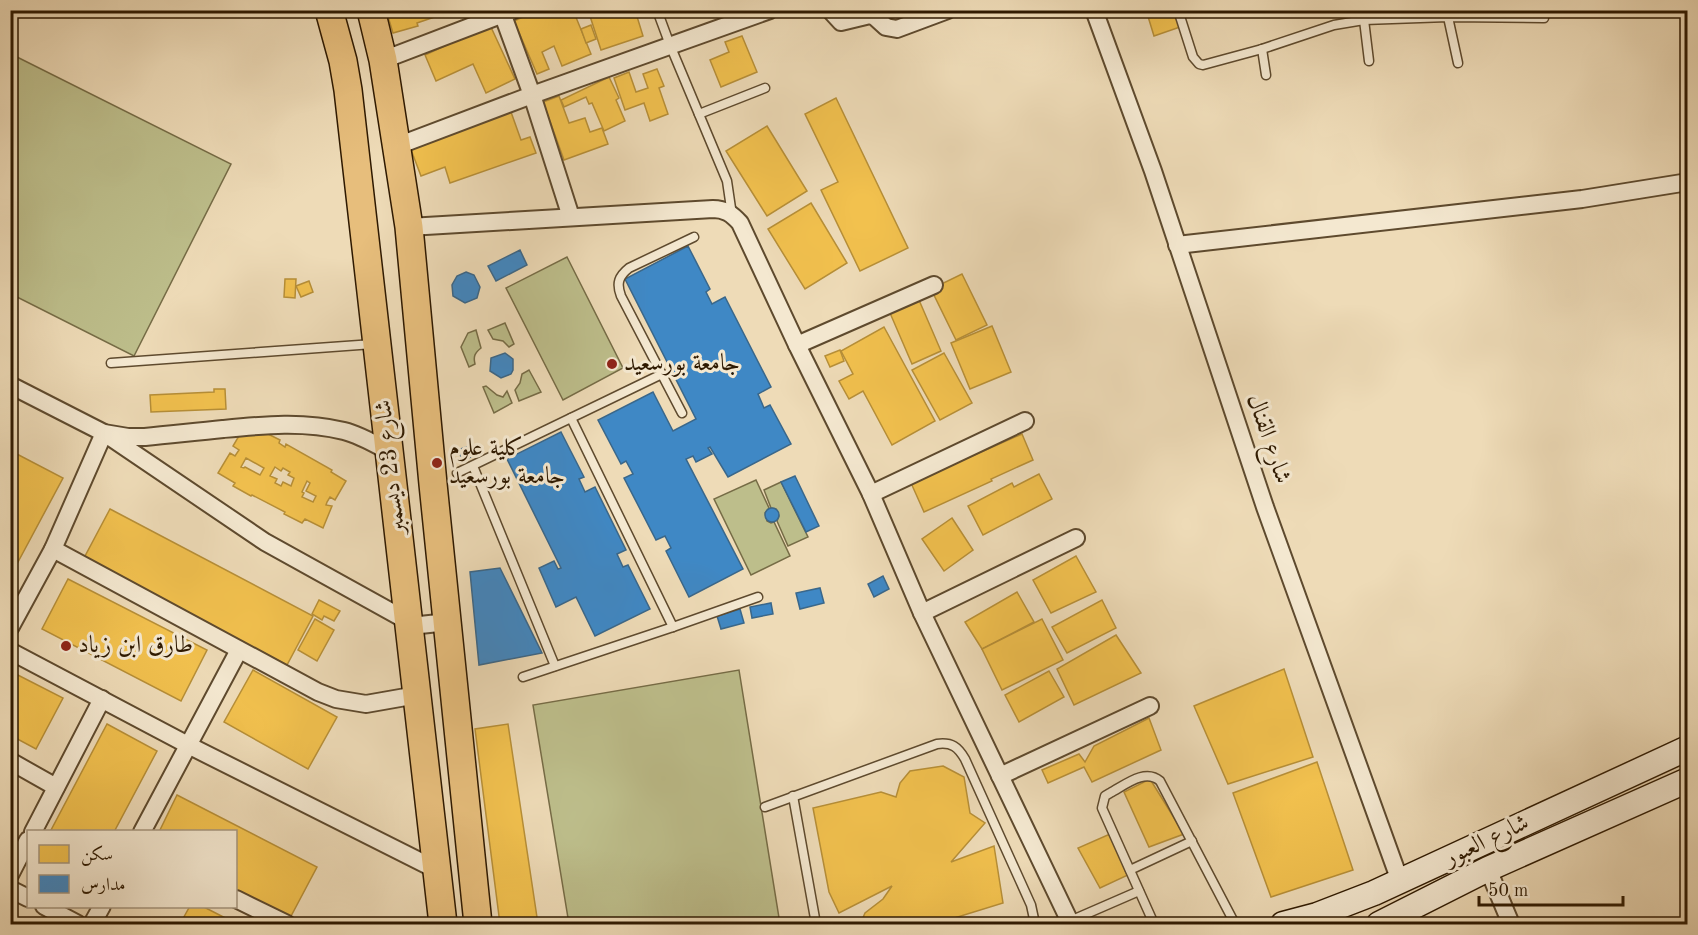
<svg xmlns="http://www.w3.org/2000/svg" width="1698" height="935" font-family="'Old Standard TT',Amiri,serif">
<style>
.green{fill:#bdbe8b;stroke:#766c46;stroke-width:1.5}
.homes{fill:#f2c14e;stroke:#b78f37;stroke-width:1.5;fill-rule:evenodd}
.schools{fill:#3f88c5;stroke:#3a678a;stroke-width:1.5}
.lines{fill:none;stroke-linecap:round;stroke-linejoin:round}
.lane-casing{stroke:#5e4a2e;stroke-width:11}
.street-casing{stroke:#5e4a2e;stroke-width:20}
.secondary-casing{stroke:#2e1900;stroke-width:27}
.primary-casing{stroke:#2e1900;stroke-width:30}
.lane{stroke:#f4e8d0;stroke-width:8}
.street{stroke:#f4e8d0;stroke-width:16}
.secondary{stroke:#f4e8d0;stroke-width:24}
.primary{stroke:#e7be7c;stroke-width:27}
.poi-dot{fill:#8f2418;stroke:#f4e8d0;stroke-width:2}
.labels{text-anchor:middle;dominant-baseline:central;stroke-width:6;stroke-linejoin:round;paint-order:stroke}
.poi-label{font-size:24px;fill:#2e1900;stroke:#f4e8d0;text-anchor:start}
.street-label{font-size:24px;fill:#2e1900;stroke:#f4e8d0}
</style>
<rect width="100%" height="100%" fill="#eedbb7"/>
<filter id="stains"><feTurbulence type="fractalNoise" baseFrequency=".00333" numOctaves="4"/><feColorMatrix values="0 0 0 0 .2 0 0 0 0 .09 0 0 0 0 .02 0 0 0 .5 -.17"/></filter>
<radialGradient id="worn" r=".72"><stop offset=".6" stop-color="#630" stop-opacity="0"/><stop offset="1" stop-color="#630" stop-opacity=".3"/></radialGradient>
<!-- green -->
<g class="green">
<path d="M11,54L231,164L134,356L11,294Z"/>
<path d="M567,257L623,368L563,400L506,288Z"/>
<path d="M505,323L514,344L509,347L503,341L493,339L488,330Z"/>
<path d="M476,330L481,348C475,353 473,356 475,364L469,367L461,347L468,333Z"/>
<path d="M529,370L541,392L519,401L515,390L520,383L522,374Z"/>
<path d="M486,386L497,395L503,397L507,391L512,403L494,413L483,387Z"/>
<path d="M756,480L769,508L765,513L767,521L771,523L774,522L790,556L751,575L714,499Z"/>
<path d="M781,482L808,537L788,546L777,521L779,516L776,509L771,508L764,490Z"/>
<path d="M739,670L780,924H569L533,705Z"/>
</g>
<!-- homes -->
<g class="homes">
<path d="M386,10H455L417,23L418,26L393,33Z"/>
<path d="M538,10H573L591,54L562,66L554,46L542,52L549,69L537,74L514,21Z"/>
<path d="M588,10H635L643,36L601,50Z"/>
<path d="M1146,10H1175L1180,27L1154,36Z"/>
<path d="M490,25L515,79L486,93L473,64L436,81L425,55Z"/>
<path d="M591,25L596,39L586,43L581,29Z"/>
<path d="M742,36L757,72L721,87L710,60L729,52L725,42Z"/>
<path d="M657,69L664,86L659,88L668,114L650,121L644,103L625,110L614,78L629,72L636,92L648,88L643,74Z"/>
<path d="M609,77L619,98L616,100L625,121L604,131L592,103L589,104L586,97L564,107L561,100Z"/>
<path d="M559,96L569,123L585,118L590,132L602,128L608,144L564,160L543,102Z"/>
<path d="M836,98L908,248L860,271L821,190L838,182L805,114Z"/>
<path d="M511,112L521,140L530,137L536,153L450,183L445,167L421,176L410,147Z"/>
<path d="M767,126L807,191L767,216L726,151Z"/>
<path d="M811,203L847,263L805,289L768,229Z"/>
<path d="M962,274L987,325L956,340L931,289Z"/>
<path d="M285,279H296L295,298L284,297Z"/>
<path d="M309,281L313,292L301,297L296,286Z"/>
<path d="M919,300L941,351L912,364L890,313Z"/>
<path d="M992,326L1011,372L970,389L951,343Z"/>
<path d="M884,327L935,421L892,445L863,391L849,399L839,381L853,374L841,351Z"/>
<path d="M840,350L844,361L830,367L825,356Z"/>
<path d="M944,353L972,403L940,420L912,370Z"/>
<path d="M214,389H225L226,409L151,412L150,395L214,392Z"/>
<path d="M243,429L257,435L258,432L262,431L280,440L279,443L285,447L286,444L332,470L331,472L346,481L335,500L330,497L327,502L326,505L332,506L323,528L305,519L302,523L284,514L285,512L252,495L251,496L233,486L235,483L218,473L230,453L235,456L239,450L233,446ZM246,458L264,468L260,475L245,467L244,468L241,467ZM275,467L281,471L283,468L290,472L288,475L294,478L291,486L283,482L281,486L275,483L277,479L270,476ZM307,481L310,483L306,491L316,496L313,502L302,497L304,493L302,492Z"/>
<path d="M1022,434L1033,460L991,479L992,481L924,512L911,483Z"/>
<path d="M13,452L63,478L10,577V457Z"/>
<path d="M1039,474L1052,499L983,535L968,506L1012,483L1014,487Z"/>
<path d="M110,509L313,616L287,665L84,558Z"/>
<path d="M952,518L973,550L944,571L922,539Z"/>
<path d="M1076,556L1096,592L1051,613L1033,580Z"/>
<path d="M68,579L207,650L181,701L42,629Z"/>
<path d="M1017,592L1034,622L982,649L965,622Z"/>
<path d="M319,600L340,611L334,621L324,616L322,620L312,614Z"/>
<path d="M1102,600L1116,628L1067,653L1052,627Z"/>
<path d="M315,619L334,630L317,661L298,650Z"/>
<path d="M1042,619L1063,660L1002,690L982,649Z"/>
<path d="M1116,635L1141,673L1074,705L1057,669Z"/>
<path d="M1284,669L1313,757L1228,784L1194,706Z"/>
<path d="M253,670L337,717L308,769L224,722Z"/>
<path d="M10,671L63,698L36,749L10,735Z"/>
<path d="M1049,671L1064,697L1019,722L1005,695Z"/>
<path d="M1149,718L1161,750L1092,782L1084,767L1048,783L1042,770L1079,754L1085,762L1094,746Z"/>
<path d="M107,724L157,751L114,832H50Z"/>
<path d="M508,724L538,924H500L475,729Z"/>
<path d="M1317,762L1353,870L1271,897L1233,793Z"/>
<path d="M943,766L964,777L970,813L985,823L951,862L994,846L1003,903L935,924H838L851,919L862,920L865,913L883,899L892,886L839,913L829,892L813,808L881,792L896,797L900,783L910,771Z"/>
<path d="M1150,779L1184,834L1149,847L1124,792Z"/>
<path d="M177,795L317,867L290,918L236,890V832H159Z"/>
<path d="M1110,834L1128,875L1100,888L1078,848Z"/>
<path d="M190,906H202L237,924H180Z"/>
</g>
<!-- schools -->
<g class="schools">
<path d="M688,246L710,289L706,292L712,304L725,297L771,387L758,394L764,408L770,405L791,444L728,477L710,447L708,448L712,454L696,462L693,456L686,459L743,569L689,597L666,551L671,548L665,536L656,540L624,478L633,474L626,461L621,464L598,420L653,392L673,431L696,419L625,279Z"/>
<path d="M520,250L527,265L496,281L488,266Z"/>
<path d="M466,272L474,275L480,287L477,298L465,303L453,296L452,285L457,276Z"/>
<path d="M505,353L513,359V370L511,374L501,378L490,371L491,358Z"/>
<path d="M561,432L584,477L579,479L585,492L595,487L626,550L617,554L623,567L628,565L650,609L595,636L576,597L556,607L539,568L554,561L558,569L561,568L507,459Z"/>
<path d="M469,446L473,456L463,461L458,450Z"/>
<path d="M795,476L819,526L806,532L781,482Z"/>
<circle cx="772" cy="515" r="7"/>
<path d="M500,568L542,653L479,665L470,572Z"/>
<path d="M883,576L889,589L874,597L868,584Z"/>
<path d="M820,588L824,603L800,609L796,593Z"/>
<path d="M771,603L773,614L752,618L750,607Z"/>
<path d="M740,609L744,623L721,629L717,616Z"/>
</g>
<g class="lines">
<defs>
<g id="lane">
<path d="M657,10L670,45L727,181L732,215"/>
<path d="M1178,10L1193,57L1199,64L1203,65L1262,49L1334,25L1364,20L1448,17L1544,18"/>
<path d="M1448,17L1458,63"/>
<path d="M1364,20L1369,61"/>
<path d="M1262,49L1266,75"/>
<path d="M699,114L765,88"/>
<path d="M111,363L373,344"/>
<path d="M682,413L621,296C616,283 619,276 629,268L694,237"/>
<path d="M571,418L673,627"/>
<path d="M473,466L555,666"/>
<path d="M457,473L662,374"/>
<path d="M523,677L673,627L758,597"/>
<path d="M793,796L816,924"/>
<path d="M765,807L937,744C952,742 958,747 965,759L1031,905L1034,919L1030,924"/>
<path d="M1130,870L1192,841"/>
<path d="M1070,921L1139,891"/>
<path d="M1154,924L1102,808L1105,796L1110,793C1125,785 1145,768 1160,781L1235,924"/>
</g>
<g id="street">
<path d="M501,10L532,95L571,217"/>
<path d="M830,10L841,22L870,15L875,17L886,27L897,29L948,10"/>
<path d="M1094,10L1153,171L1265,507L1400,881"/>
<path d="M383,60L514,10"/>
<path d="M397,146L532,95L770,10"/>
<path d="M409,227L713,209C725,209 732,214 740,223L797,345L871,494L922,613L1071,924"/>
<path d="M1177,245L1582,199L1688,182"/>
<path d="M797,345L934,285"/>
<path d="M10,385L104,433L128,437H145C171,434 197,432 223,429C264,425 304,421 344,431C360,435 375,444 390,452"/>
<path d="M871,494L1025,421"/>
<path d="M53,549L318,692L336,699L366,704L417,695"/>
<path d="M922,613L1076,538"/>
<path d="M10,628L53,549L104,433L265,542L413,624L420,625L448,622"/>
<path d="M10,651L188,745L437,870"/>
<path d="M10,761L56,787"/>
<path d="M1000,776L1150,706"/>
<path d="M33,832L102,699"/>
<path d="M142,832L239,650"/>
<path d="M1488,869L1511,924"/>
<path d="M10,875L28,840"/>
<path d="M10,889L28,898"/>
<path d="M236,899L287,924"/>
<path d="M44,906L78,924"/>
<path d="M92,924L102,906"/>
</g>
<g id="secondary">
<path d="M1283,924L1317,915L1374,893L1688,748"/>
<path d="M1379,924L1488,869L1688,780"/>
</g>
<g id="primary">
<path d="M329,10L343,61L348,90L443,924"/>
<path d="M371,10L383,60L409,227L433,484L478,924"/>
</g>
</defs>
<!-- lane casing -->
<use href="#lane" class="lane-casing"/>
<!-- street casing -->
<use href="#street" class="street-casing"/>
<!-- secondary casing -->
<use href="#secondary" class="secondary-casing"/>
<!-- primary casing -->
<use href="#primary" class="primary-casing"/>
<!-- lane -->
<use href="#lane" class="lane"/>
<!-- street -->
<use href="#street" class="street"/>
<!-- secondary -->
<use href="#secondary" class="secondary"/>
<!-- primary -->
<use href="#primary" class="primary"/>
</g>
<!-- markers -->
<g class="poi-dot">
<circle cx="612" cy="364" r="6"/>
<circle cx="437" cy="463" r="6"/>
<circle cx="66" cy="646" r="6"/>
</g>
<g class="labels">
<!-- poi labels -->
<g class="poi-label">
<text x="624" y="364">جامعة بورسعيد</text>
<text x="449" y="449">كلية علوم<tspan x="449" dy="28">جامعة بورسعيد</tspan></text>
<text x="78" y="646">طارق ابن زياد</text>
</g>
<!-- street labels -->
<g class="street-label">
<text transform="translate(1268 439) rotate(71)">شارع القنال</text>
<text transform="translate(391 467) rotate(-96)">شارع 23 ديسمبر</text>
<text transform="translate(1487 841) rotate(-25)">شارع العبور</text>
</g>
</g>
<!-- margin -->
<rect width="1698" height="935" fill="none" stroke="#eedbb7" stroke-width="36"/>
<rect x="12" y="12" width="1674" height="911" fill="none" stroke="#2e1900" stroke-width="3"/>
<rect x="18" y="18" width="1662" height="899" fill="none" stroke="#2e1900" stroke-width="1.5"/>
<!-- legend -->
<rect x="27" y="830" width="210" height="78" fill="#f4e8d0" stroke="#a5957d" stroke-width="1.5"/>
<rect x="39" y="845" width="30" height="18" fill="#f2c14e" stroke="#a5957d" stroke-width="1.5"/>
<text x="81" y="860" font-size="18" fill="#2e1900">سكن</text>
<rect x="39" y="875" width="30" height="18" fill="#3f88c5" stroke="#a5957d" stroke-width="1.5"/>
<text x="81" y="890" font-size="18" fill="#2e1900">مدارس</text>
<!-- scale -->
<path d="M1479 896v9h144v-9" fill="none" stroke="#2e1900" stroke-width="3"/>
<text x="1488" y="896" font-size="18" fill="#2e1900" stroke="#f4e8d0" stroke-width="4.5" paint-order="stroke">50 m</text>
<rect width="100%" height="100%" filter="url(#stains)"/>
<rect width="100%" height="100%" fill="url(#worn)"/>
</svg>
